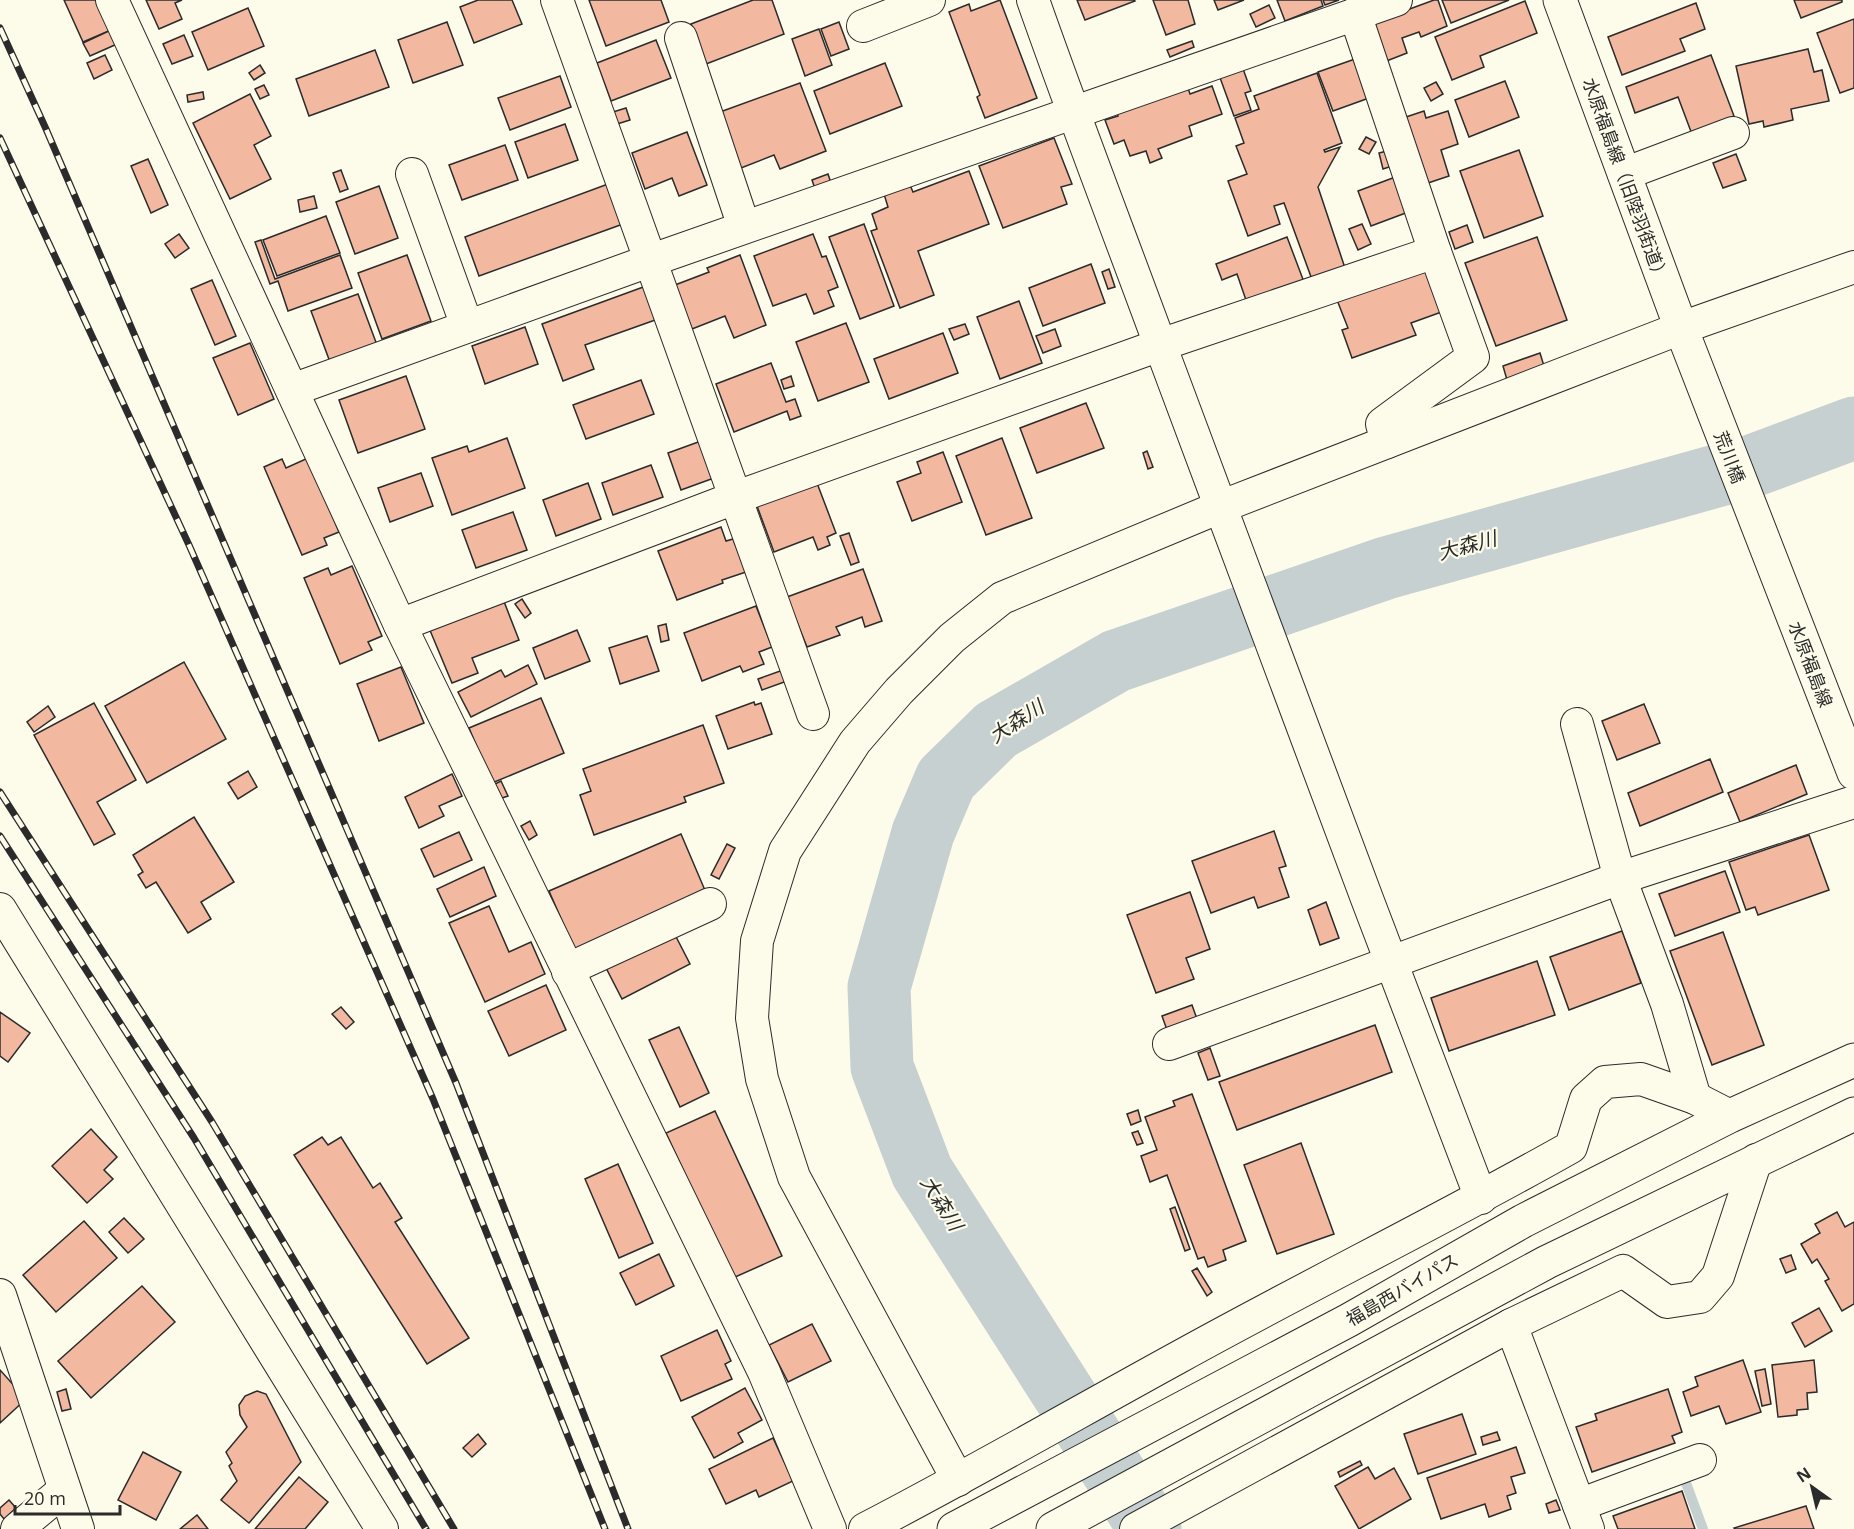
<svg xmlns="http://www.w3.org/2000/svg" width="1854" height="1529" font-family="'Open Sans','Noto Sans JP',sans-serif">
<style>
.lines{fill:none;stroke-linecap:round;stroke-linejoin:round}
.stream{stroke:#c7d0d0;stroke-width:10}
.river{stroke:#c7d0d0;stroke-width:63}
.building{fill:#f2b8a0;stroke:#2b2b2b;stroke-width:1.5}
.street-casing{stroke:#2b2b2b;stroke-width:34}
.secondary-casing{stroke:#2b2b2b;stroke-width:35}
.highway-casing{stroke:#2b2b2b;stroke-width:35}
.street{stroke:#fdfbea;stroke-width:32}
.secondary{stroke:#fdfbea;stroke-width:33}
.highway{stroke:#fdfbea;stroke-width:33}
.rail-casing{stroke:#2b2b2b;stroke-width:7}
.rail{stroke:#fdfbea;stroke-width:4.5;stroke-dasharray:14;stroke-linecap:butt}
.labels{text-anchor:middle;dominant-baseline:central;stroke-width:4.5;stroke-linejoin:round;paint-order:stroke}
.street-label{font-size:18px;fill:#2b2b2b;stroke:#fdfbea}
.water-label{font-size:20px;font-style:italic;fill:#2b2b2b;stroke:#fdfbea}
</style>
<rect width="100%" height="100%" fill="#fdfbea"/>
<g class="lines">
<!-- stream -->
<path class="stream" d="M1683,1475L1703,1529"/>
<!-- river -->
<path class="river" d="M1150,1529L922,1172L882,1067L879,987L923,833L946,779L996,730L1116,661L1386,568L1752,466L1854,428"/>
</g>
<!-- building -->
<g class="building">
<path d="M64,0H97L111,30L83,42Z"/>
<path d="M146,0H182L175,3L182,19L159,29Z"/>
<path d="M478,0H512L522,24L474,43L460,7Z"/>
<path d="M589,0H661L669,22L606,46Z"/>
<path d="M753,0H772L784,34L706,64L691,24Z"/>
<path d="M1000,0L1037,98L985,118L977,97L980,95L949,12L969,4L971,11Z"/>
<path d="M1077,0H1134L1135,1L1085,20Z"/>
<path d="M1153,0H1188L1195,24L1166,35Z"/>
<path d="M1214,0H1244L1218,10Z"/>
<path d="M1277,0H1321L1323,6L1285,21Z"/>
<path d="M1323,0H1339L1325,5Z"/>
<path d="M1434,0H1438L1447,26L1421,37L1419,32L1402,38L1407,53L1384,62L1369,24Z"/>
<path d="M1442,0H1509L1451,23Z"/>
<path d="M1794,0H1842V2L1801,18Z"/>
<path d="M1525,1L1537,33L1480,56L1484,67L1452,80L1435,37Z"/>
<path d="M1696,3L1705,29L1680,39L1685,51L1622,75L1608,37Z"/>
<path d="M1269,5L1275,18L1256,27L1250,14Z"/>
<path d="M248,8L264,46L208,70L192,32Z"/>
<path d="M1854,19V88L1840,93L1817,33Z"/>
<path d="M447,22L463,65L413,83L398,40Z"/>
<path d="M839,22L849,49L831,56L821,29Z"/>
<path d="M819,29L832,65L805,76L792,39Z"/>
<path d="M111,30L117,44L90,56L83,43Z"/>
<path d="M184,35L193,56L172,64L163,44Z"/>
<path d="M656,40L671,78L611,101L597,63Z"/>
<path d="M1192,41L1194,47L1170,57L1167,50Z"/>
<path d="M1808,49L1814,72L1822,70L1829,101L1791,109L1793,120L1764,127L1763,121L1749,124L1736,66Z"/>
<path d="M375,50L389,87L309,116L296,79Z"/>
<path d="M105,55L112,70L94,79L87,63Z"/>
<path d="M1711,55L1734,116L1719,122L1693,137L1678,97L1635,113L1626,87Z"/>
<path d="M1355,59L1369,98L1333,111L1318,72Z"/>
<path d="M885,63L902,106L830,134L814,91Z"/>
<path d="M260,65L265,73L254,80L249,73Z"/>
<path d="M1242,66L1251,91L1245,93L1251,110L1234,116L1219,75Z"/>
<path d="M1317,73L1342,143L1324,150L1325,152L1340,147L1318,187L1347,274L1314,285L1284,203L1274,206L1280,224L1248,236L1228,181L1247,174L1236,146L1244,143L1235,118L1259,109L1254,96Z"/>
<path d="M560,76L571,107L510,130L498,98Z"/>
<path d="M1505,81L1519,117L1469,137L1455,100Z"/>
<path d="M1436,82L1443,94L1431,101L1424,88Z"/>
<path d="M800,83L826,151L780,169L774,155L741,168L720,112Z"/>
<path d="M264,85L269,95L260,99L255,89Z"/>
<path d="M1187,85L1190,94L1212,86L1222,114L1189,126L1192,136L1158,149L1162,158L1150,163L1146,151L1130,156L1124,140L1114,144L1105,120L1118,116L1116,112Z"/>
<path d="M203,92L204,99L188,102L187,95Z"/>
<path d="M250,94L271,136L254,145L271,179L230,199L193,123Z"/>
<path d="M626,108L630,120L617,124L613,112Z"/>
<path d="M1424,111L1426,118L1448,111L1458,144L1441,150L1449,176L1428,183L1406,117Z"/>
<path d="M565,124L578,160L528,178L515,142Z"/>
<path d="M687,132L707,185L679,196L672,178L645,189L632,153Z"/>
<path d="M1366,137L1376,142L1369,154L1359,149Z"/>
<path d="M1054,138L1072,184L1061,187L1067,204L1003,228L979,166Z"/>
<path d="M505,145L518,180L462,200L449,165Z"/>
<path d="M1519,150L1543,216L1484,238L1460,171Z"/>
<path d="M1387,151L1392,166L1383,169L1379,153Z"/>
<path d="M1736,154L1746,180L1723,188L1713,163Z"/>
<path d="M148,159L168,205L151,213L131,166Z"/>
<path d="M341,170L348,189L340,192L333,173Z"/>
<path d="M969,171L989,224L918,251L934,295L900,308L871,231L877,229L872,214L888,207L884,194L910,185L913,192Z"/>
<path d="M828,174L831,183L815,189L812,180Z"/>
<path d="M1398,176L1411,211L1371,226L1358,191Z"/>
<path d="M608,184L623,224L479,276L465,237Z"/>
<path d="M379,186L398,238L355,254L336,202Z"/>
<path d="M314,196L317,208L300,212L298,200Z"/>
<path d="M326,216L340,253L277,276L263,240Z"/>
<path d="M864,224L894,306L860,319L829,237Z"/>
<path d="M1362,224L1371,244L1358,250L1349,229Z"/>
<path d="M1467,225L1473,242L1455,249L1449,232Z"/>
<path d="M179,234L189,248L175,258L165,244Z"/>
<path d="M813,234L822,257L826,256L838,287L828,291L834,306L814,314L806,294L773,306L754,256Z"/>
<path d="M1287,237L1304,282L1247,303L1237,274L1222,280L1216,264Z"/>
<path d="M1537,237L1567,320L1496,346L1465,263Z"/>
<path d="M261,240L275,279L340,255L352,288L288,311L278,281L270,284L255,242Z"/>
<path d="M407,255L431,321L382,339L358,273Z"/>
<path d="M740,255L766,325L734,338L725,316L692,329L675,285L709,272L707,268Z"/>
<path d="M1091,264L1105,303L1043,326L1029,288Z"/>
<path d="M1431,265L1447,310L1411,323L1416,335L1352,358L1342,330L1348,328L1337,300Z"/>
<path d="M1109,269L1115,287L1108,289L1102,272Z"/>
<path d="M212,280L236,336L215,345L191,289Z"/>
<path d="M646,286L658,319L585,345L594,369L563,381L542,324Z"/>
<path d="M358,294L377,345L330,362L311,311Z"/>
<path d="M1019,301L1042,363L1000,379L977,317Z"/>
<path d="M846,323L869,382L818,401L796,342Z"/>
<path d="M965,324L969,334L954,340L949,329Z"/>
<path d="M525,327L538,364L485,384L472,346Z"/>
<path d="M1055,329L1061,346L1043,353L1036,336Z"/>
<path d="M943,333L958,373L889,399L874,359Z"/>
<path d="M250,343L274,399L238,415L213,358Z"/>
<path d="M1540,353L1544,366L1507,380L1503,366Z"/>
<path d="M771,363L786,402L795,399L801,416L790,420L787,411L734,432L716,384Z"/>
<path d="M406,376L425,429L358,453L339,400Z"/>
<path d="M791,376L794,386L784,389L781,380Z"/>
<path d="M641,380L654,414L586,439L573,405Z"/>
<path d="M1086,403L1104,448L1037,473L1020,428Z"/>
<path d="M507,438L525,488L452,515L432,458L467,446L469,452Z"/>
<path d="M1002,438L1032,518L986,535L956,456Z"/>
<path d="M701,441L714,478L681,490L668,453Z"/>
<path d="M1147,451L1153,467L1148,469L1143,453Z"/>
<path d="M943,452L962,502L912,521L897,482L921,473L917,462Z"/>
<path d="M308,458L339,532L324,538L327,545L302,555L264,467L282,459L286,468Z"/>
<path d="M651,465L663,497L613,515L602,483Z"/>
<path d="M421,473L433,506L390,522L378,488Z"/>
<path d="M588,483L601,519L556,536L543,500Z"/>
<path d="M817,483L836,533L827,537L830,545L818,550L813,537L774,552L757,506Z"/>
<path d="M513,512L527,550L476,568L462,530Z"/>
<path d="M721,527L726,541L733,539L746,572L722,580L723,583L677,600L658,551Z"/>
<path d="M849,533L859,562L851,565L840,536Z"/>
<path d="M352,566L382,636L368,642L372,650L340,664L304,578L328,568L331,575Z"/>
<path d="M863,569L882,621L865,627L862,617L836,627L840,635L807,647L787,597Z"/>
<path d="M503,599L519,640L472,658L478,673L452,683L429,628Z"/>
<path d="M522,599L531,613L525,618L515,604Z"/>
<path d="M756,606L772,647L759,652L764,664L743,672L740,666L702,681L684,633Z"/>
<path d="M666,624L669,640L661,642L658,626Z"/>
<path d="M577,630L590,661L545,679L533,648Z"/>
<path d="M647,636L659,671L620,684L609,648Z"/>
<path d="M184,662L226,739L147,783L105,706Z"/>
<path d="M528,665L537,684L471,717L458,692L501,670L505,677Z"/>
<path d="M401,667L424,723L379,741L357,684Z"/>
<path d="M783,670L787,681L762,690L758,679Z"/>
<path d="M541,698L564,753L492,783L469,728Z"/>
<path d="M754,702L755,705L761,703L772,734L728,749L716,716Z"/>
<path d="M94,703L136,780L97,802L115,834L94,845L34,735Z"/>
<path d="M1644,704L1660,743L1617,760L1602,721Z"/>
<path d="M48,706L55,717L34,732L27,722Z"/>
<path d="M703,725L724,783L684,797L686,802L594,835L580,795L591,791L583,769Z"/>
<path d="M1710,759L1723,792L1640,826L1628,793Z"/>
<path d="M1796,765L1807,794L1740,822L1728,793Z"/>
<path d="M248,771L257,787L238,799L228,783Z"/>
<path d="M452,774L462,796L439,806L444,816L419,828L405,797Z"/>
<path d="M501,781L508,796L499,799L493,785Z"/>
<path d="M194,817L234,882L201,902L211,919L188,933L156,882L146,888L138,875L143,872L133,855Z"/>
<path d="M530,821L537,835L529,840L521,826Z"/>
<path d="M1274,831L1286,866L1279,868L1289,897L1258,908L1254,897L1211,913L1192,861Z"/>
<path d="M459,832L472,860L434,877L421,849Z"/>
<path d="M681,834L707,895L576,953L549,891Z"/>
<path d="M1809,835L1829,890L1758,915L1755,907L1746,910L1729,862Z"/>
<path d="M727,844L735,848L719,879L711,875Z"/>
<path d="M484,867L496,896L450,917L437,889Z"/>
<path d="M1725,871L1740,912L1675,936L1659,894Z"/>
<path d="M1190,892L1210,949L1186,958L1194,979L1156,993L1127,915Z"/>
<path d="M1326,902L1339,938L1320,945L1308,910Z"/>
<path d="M489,906L509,952L531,942L545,974L485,1002L449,923Z"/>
<path d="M671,927L690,964L622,999L603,962Z"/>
<path d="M1622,931L1641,983L1569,1010L1550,957Z"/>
<path d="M1723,932L1764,1045L1712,1065L1670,951Z"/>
<path d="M1537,961L1555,1015L1449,1051L1431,998Z"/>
<path d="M546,985L566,1030L509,1056L488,1011Z"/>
<path d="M1192,1005L1197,1019L1167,1030L1162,1016Z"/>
<path d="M341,1007L354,1022L346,1029L332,1014Z"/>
<path d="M0,1012L30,1033L8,1062L0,1056Z"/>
<path d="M1375,1025L1392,1072L1237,1130L1219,1082Z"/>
<path d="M679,1027L709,1093L680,1107L649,1040Z"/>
<path d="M1210,1048L1220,1076L1208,1080L1198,1053Z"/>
<path d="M1192,1094L1246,1241L1223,1250L1226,1260L1208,1267L1204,1257L1198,1259L1167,1175L1150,1182L1141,1156L1157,1150L1145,1117L1175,1106L1173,1101Z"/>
<path d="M1138,1110L1141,1121L1131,1125L1127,1114Z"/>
<path d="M715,1111L782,1256L733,1278L666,1133Z"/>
<path d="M91,1129L117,1157L104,1170L113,1179L87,1203L52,1166Z"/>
<path d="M1138,1131L1143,1143L1137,1145L1132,1133Z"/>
<path d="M322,1137L328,1145L341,1137L373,1188L380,1183L402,1218L395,1222L469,1338L427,1364L294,1155Z"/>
<path d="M1301,1143L1334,1234L1277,1254L1244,1165Z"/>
<path d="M618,1164L653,1243L619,1258L585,1179Z"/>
<path d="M1175,1207L1190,1249L1185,1251L1170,1209Z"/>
<path d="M1837,1212L1845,1227L1854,1222V1304L1842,1311L1825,1281L1829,1279L1817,1259L1812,1263L1801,1244L1820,1233L1815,1224Z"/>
<path d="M124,1218L144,1239L128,1253L109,1232Z"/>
<path d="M84,1221L117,1258L56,1312L23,1275Z"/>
<path d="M659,1254L674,1286L636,1305L620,1273Z"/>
<path d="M1791,1255L1796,1269L1786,1273L1780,1259Z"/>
<path d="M1197,1268L1212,1292L1207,1296L1192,1271Z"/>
<path d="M142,1286L175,1322L91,1398L58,1361Z"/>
<path d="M1819,1308L1832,1331L1805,1347L1792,1323Z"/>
<path d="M812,1324L831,1361L788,1382L769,1345Z"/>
<path d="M717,1330L731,1361L725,1364L732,1379L681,1401L661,1356Z"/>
<path d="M1743,1360L1761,1412L1726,1424L1719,1406L1691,1416L1683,1392L1698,1386L1695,1377Z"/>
<path d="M1814,1360L1817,1392L1807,1393L1808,1409L1797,1410V1415L1778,1417L1772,1365Z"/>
<path d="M1765,1369L1771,1404L1762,1406L1755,1371Z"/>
<path d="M0,1370L26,1399L0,1423Z"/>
<path d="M745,1388L762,1420L738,1433L743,1442L714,1458L692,1417Z"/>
<path d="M66,1389L71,1409L62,1411L57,1392Z"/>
<path d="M1668,1389L1682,1432L1672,1436L1675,1443L1592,1472L1576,1427L1597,1420L1595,1414Z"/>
<path d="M257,1391L266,1394L301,1462L249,1523L221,1500L237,1481L229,1466L232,1463L226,1452L247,1427L240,1415L239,1405L245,1396Z"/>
<path d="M1462,1414L1476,1454L1418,1474L1404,1434Z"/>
<path d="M1497,1432L1500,1440L1483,1445L1481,1437Z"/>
<path d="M478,1434L486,1444L472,1457L463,1448Z"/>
<path d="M773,1438L793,1481L759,1497L756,1490L726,1504L709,1469Z"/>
<path d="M1516,1447L1525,1473L1511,1477L1516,1493L1507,1496L1511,1509L1489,1517L1485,1504L1441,1519L1427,1478Z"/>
<path d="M143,1452L181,1472L156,1520L118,1500Z"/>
<path d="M1360,1461L1362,1465L1340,1477L1338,1472Z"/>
<path d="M1368,1467L1375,1479L1394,1468L1411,1499L1359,1529L1335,1486Z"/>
<path d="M299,1477L328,1502L305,1529H255Z"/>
<path d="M1682,1491L1695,1529H1618L1613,1516Z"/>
<path d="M9,1500L16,1508L4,1519L0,1514V1508Z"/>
<path d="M1556,1500L1560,1510L1549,1513L1546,1504Z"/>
<path d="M1806,1506L1814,1529H1735L1734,1528Z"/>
<path d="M197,1515L208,1529H180Z"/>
</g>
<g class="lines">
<defs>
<g id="street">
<path d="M112,0L400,625L764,1372L830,1529"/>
<path d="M557,0C641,238 729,475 813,714"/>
<path d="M1033,0C1074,117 1119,233 1162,350C1266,633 1373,916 1481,1198"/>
<path d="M1355,14L1435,252L1473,357L1382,424L1387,442"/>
<path d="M863,26L929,0"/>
<path d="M681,38L744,227"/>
<path d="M412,174L467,326"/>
<path d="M1624,174L1733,133"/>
<path d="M292,390L649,261L1396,0"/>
<path d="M400,625L737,497L1160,345L1435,252"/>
<path d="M1577,724L1620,878L1667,1004L1695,1098"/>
<path d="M0,909L382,1529"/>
<path d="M568,972L575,966L710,904"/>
<path d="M1169,1044L1620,878L1854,802"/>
<path d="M0,1295L78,1529"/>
<path d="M1511,1325L1588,1529"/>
<path d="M958,1480L794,1177L762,1079L752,1018L757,941L785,851L855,742L899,691L952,638L1002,598L1220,507L1681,328L1854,267"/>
<path d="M1579,1505L1700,1460"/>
<path d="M17,1529L64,1490"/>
<path d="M865,1529C971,1474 1075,1414 1179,1357C1309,1285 1442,1220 1571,1147L1586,1099L1605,1082L1641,1079L1695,1098L1730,1116"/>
<path d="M1136,1529L1511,1325L1623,1271L1667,1302L1700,1297L1718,1276L1756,1160"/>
</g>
<path id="secondary" d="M1560,0L1681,328L1854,773"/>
<g id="highway">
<path d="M954,1529L1349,1320L1523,1221L1730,1116L1854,1060"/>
<path d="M1053,1529L1547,1262L1854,1114"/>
</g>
</defs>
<!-- street casing -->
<use href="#street" class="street-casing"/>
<!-- secondary casing -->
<use href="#secondary" class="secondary-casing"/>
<!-- highway casing -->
<use href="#highway" class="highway-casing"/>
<!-- street -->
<use href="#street" class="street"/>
<!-- secondary -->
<use href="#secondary" class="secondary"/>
<!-- highway -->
<use href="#highway" class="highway"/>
<defs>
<g id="rail">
<path d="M0,28L46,129L456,1083L628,1529"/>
<path d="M0,138L189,545L433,1099L605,1529"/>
<path d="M0,792L212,1122L454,1529"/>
<path d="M0,836L194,1138L426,1529"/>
</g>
</defs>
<!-- rail casing -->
<use href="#rail" class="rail-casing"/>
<!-- rail -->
<use href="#rail" class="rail"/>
</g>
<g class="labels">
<!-- street labels -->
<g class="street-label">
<text transform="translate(1626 180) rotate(70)">水原福島線（旧陸羽街道）</text>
<text transform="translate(1730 457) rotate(69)">荒川橋</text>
<text transform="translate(1811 664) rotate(69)">水原福島線</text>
<text transform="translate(1402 1289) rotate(-30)">福島西バイパス</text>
</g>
<!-- water labels -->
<g class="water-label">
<text transform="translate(1467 545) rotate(-15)">大森川</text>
<text transform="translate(1016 721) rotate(-33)">大森川</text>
<text transform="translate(942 1203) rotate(58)">大森川</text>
</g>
</g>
<!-- north arrow -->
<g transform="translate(1812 1487) rotate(326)" stroke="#fdfbea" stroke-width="4.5" paint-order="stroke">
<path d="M0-4.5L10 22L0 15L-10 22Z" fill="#2b2b2b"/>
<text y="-9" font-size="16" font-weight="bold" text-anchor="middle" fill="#2b2b2b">N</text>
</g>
<!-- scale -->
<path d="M15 1505v9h105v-9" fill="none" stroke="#2b2b2b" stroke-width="3"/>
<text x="24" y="1505" font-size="18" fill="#2b2b2b" stroke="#fdfbea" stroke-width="4.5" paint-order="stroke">20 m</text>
</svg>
